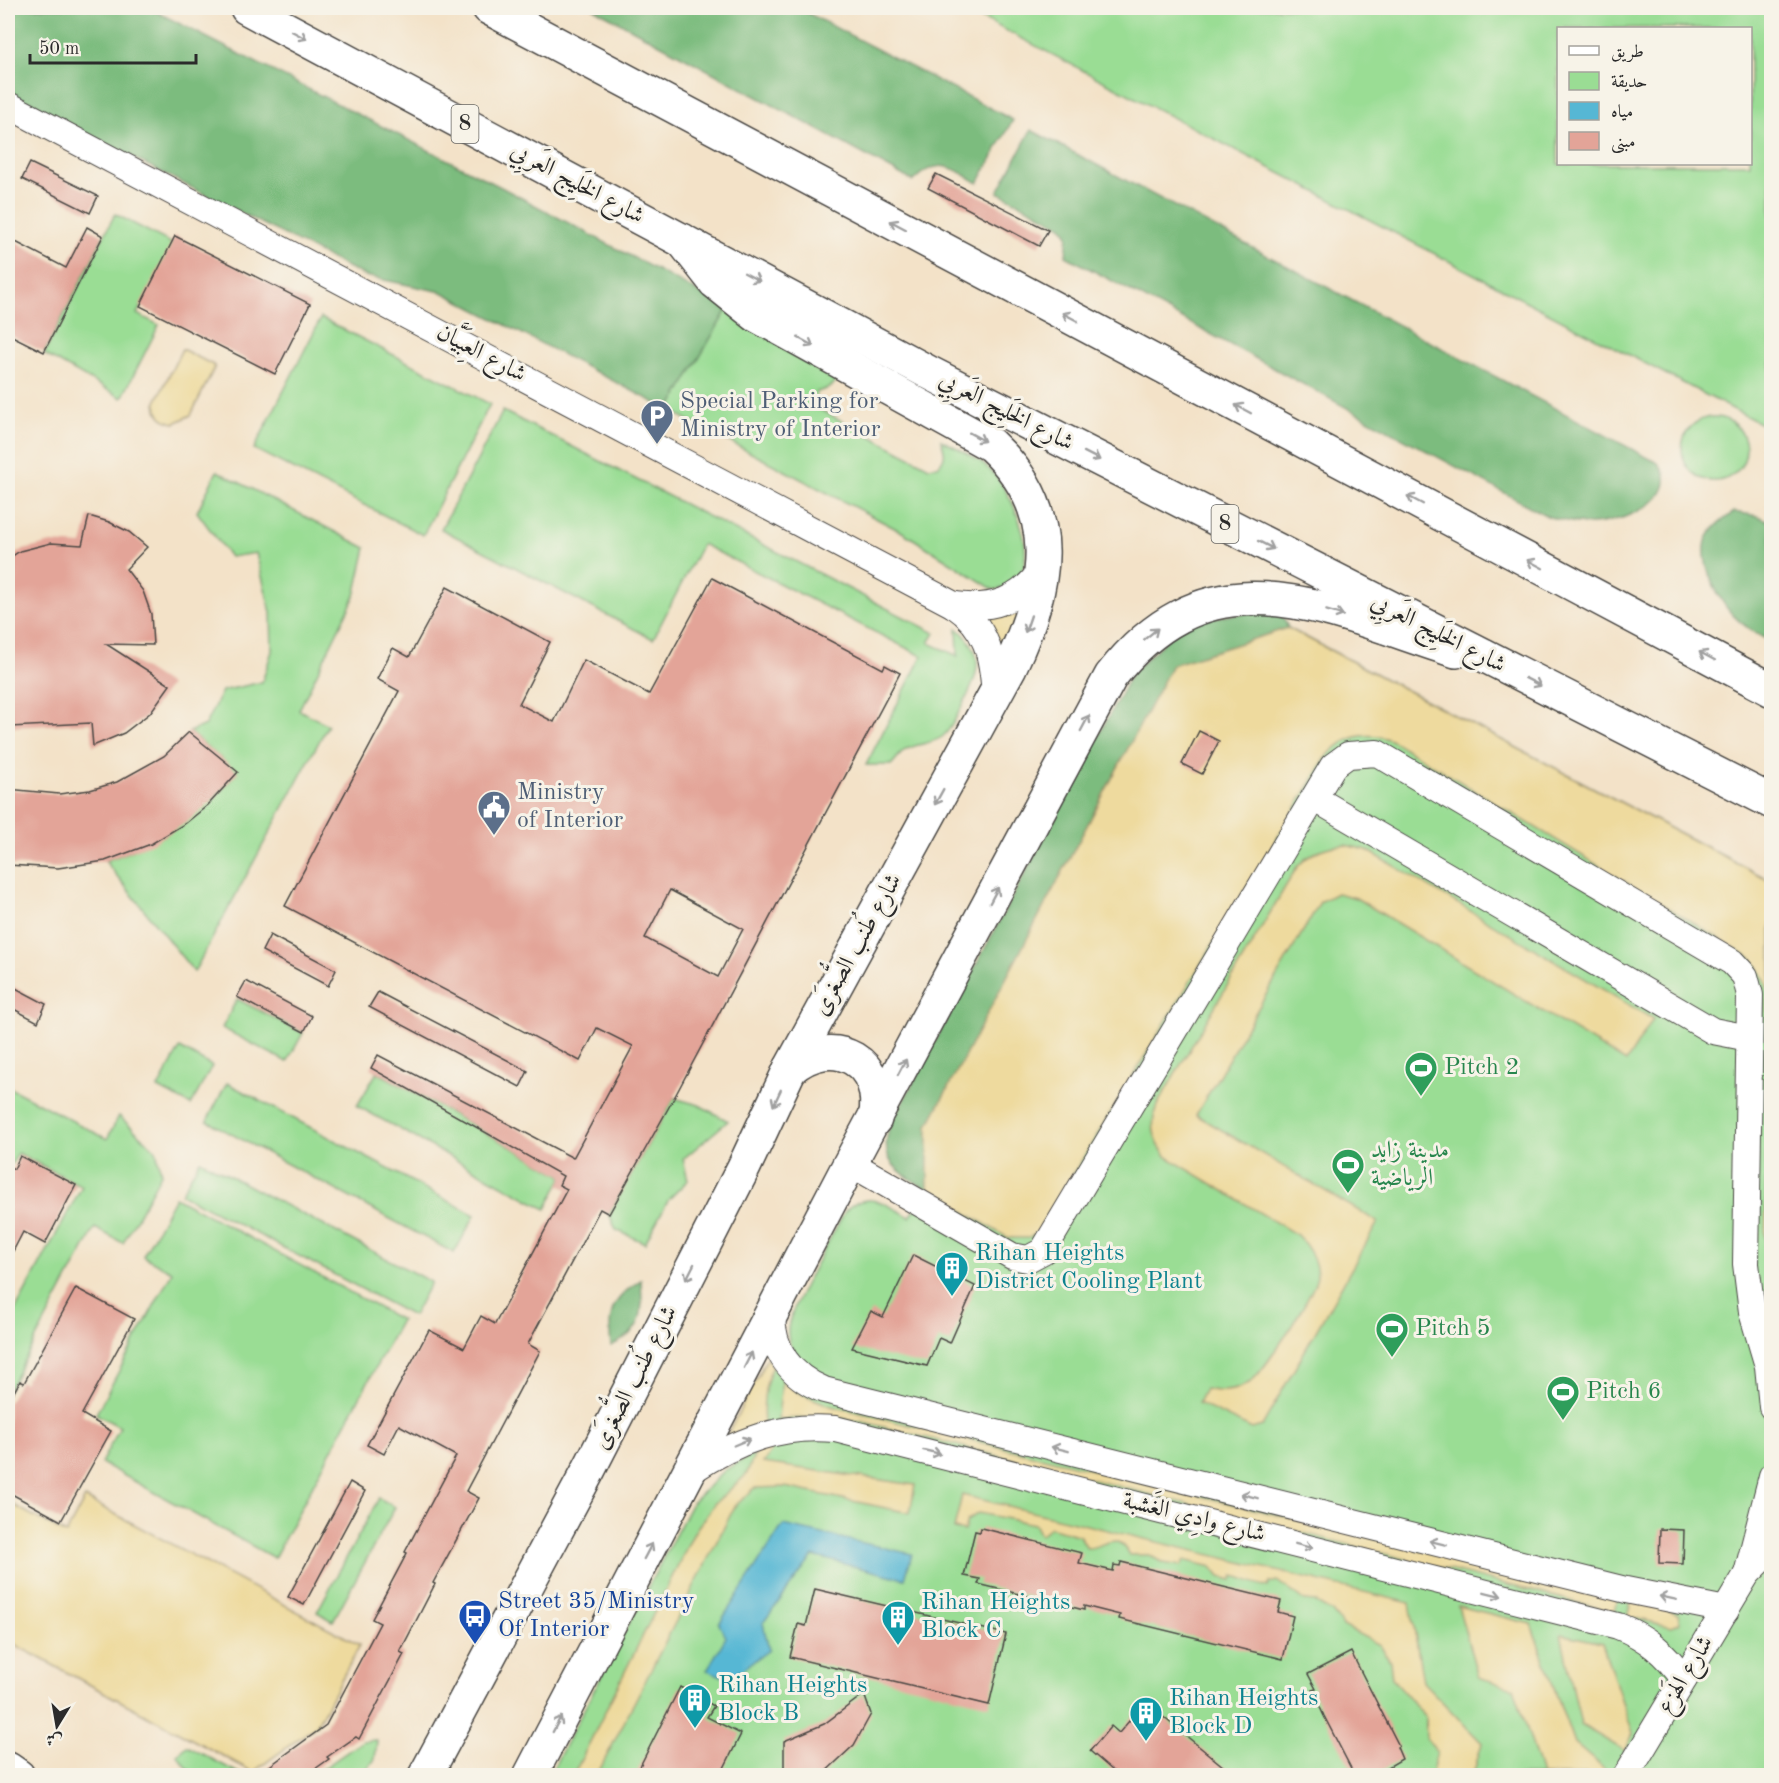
<svg xmlns="http://www.w3.org/2000/svg" width="1779" height="1783" font-family="'Old Standard TT',Amiri,serif">
<style>
.green{fill:#9add94;stroke:#628460;stroke-width:1.5;fill-rule:evenodd}
.forest{fill:#7bbc7e;stroke:#537454;stroke-width:1.5}
.sand{fill:#eeda9e;stroke:#8c8264;stroke-width:1.5}
.water{fill:#56b7d4;stroke:#407180;stroke-width:1.5}
.building{fill:#e3a498;fill-rule:evenodd}
.lines{fill:none;stroke-linecap:round;stroke-linejoin:round}
.street-casing{stroke:#494643;stroke-width:28}
.secondary-casing{stroke:#494643;stroke-width:36}
.highway-casing{stroke:#494643;stroke-width:36}
.street{stroke:#fff;stroke-width:26}
.secondary{stroke:#fff;stroke-width:33}
.highway{stroke:#fff;stroke-width:33}
.oneway{stroke:#a0a0a0}
.labels{text-anchor:middle;dominant-baseline:central;stroke-width:6;stroke-linejoin:round;paint-order:stroke}
.shield{fill:#f7f3e8;stroke:#686764;stroke-width:1.5}
.shield-label{font-size:22px;font-weight:bold;fill:#2b2b2b}
.street-label{font-size:24px;fill:#2b2b2b;stroke:#f7f3e8}
.service-label{font-size:24px;fill:#4e5e75;stroke:#f7f3e8;text-anchor:start}
.leisure-label{font-size:24px;fill:#27864d;stroke:#f7f3e8;text-anchor:start}
.culture-label{font-size:24px;fill:#0d838f;stroke:#f7f3e8;text-anchor:start}
.transit-label{font-size:24px;fill:#164399;stroke:#f7f3e8;text-anchor:start}
</style>
<rect width="100%" height="100%" fill="#f7f3e8"/>
<filter id="ink" filterUnits="userSpaceOnUse"><feTurbulence type="fractalNoise" baseFrequency=".0167" numOctaves="2"/><feDisplacementMap in="SourceGraphic" scale="12" xChannelSelector="R" yChannelSelector="G"/><feConvolveMatrix kernelMatrix="1 2 1 2 8 2 1 2 1" color-interpolation-filters="sRGB"/></filter>
<filter id="wash" filterUnits="userSpaceOnUse"><feTurbulence type="fractalNoise" baseFrequency=".008" numOctaves="4" result="noise"/><feDisplacementMap in="SourceGraphic" scale="24" xChannelSelector="R" yChannelSelector="G"/><feGaussianBlur stdDeviation="1.35" result="paint"/><feColorMatrix in="noise" values="0 0 0 0 0 0 0 0 0 0 0 0 0 0 0 0 0 1.4 0 .05"/><feComposite in="paint" operator="in"/></filter>
<g filter="url(#wash)">
<rect width="100%" height="100%" fill="#f3e2c8"/>
<!-- green -->
<g class="green">
<path d="M963,8H1771V429ZM1558,28H1750V164H1558Z"/>
<path d="M115,214L173,244L137,314L159,325L122,398L44,354Z"/>
<path d="M728,308L809,350L836,381L831,387L817,392L815,400L819,409L929,467L938,466C947,457 945,451 941,440C957,448 976,456 989,469C1010,488 1034,542 1022,571C1020,576 1015,581 1012,586L994,590L904,533L669,410Z"/>
<path d="M321,318L490,404L423,535L254,449Z"/>
<path d="M503,411L935,633L929,643L958,656L957,628C989,655 977,678 960,710C955,719 951,730 942,737C932,744 918,743 907,749C901,752 896,760 891,765H866L922,656L702,544L653,639L441,529Z"/>
<circle cx="1714" cy="449" r="32"/>
<path d="M217,471L366,548L355,596L299,710L328,725L194,972L105,861C163,840 198,821 237,772L189,732L205,725L222,691L262,682L272,651L271,612L256,553L230,557L197,512Z"/>
<path d="M1279,609L1288,628L1771,881V1775L549,1776L692,1503L725,1470L759,1451L754,1425L767,1358L782,1380L802,1363C793,1354 787,1344 788,1330C789,1306 833,1236 845,1211C867,1189 888,1205 910,1217L928,1190C902,1171 877,1166 890,1126Z"/>
<path d="M237,999L303,1033L287,1062L222,1028Z"/>
<path d="M180,1048L212,1066L191,1105L158,1088Z"/>
<path d="M377,1072L563,1176L546,1209L357,1106Z"/>
<path d="M227,1083L475,1215L454,1253L207,1121Z"/>
<path d="M8,1087L107,1139L119,1116L156,1150L161,1174L123,1243L95,1228L8,1391V1324L82,1186L18,1153L12,1164L8,1162Z"/>
<path d="M674,1098L699,1105L728,1121L683,1159L688,1180L669,1199L645,1243L616,1230L609,1214Z"/>
<path d="M200,1160L431,1282L413,1316L181,1194Z"/>
<path d="M175,1197L401,1320L274,1558L101,1463L120,1427L96,1414L172,1272L143,1256Z"/>
<path d="M379,1498L395,1507L333,1621L317,1612Z"/>
<path d="M377,1740L375,1759L363,1775H314L363,1741Z"/>
<path d="M187,1746L242,1775H193L177,1755Z"/>
</g>
<!-- forest -->
<g class="forest">
<path d="M8,8H149L501,187L728,308L669,410L442,292L365,276L8,94Z"/>
<path d="M593,8H798L1013,120L978,183C952,167 938,156 913,181Z"/>
<path d="M1031,130L1658,463C1660,466 1664,472 1665,475C1670,507 1612,524 1590,524C1576,524 1562,520 1549,517L1066,256L1068,235L1062,226L998,192Z"/>
<path d="M1734,512L1758,516L1771,522V642C1739,625 1721,609 1709,573C1706,564 1703,551 1706,541C1711,528 1723,520 1734,512Z"/>
<path d="M1279,609L1288,628L1172,665L928,1126V1190C901,1172 877,1164 890,1126L1132,673L1186,621Z"/>
<path d="M641,1280C643,1314 644,1331 611,1346C607,1312 612,1299 641,1280Z"/>
</g>
<!-- sand -->
<g class="sand">
<path d="M182,349L215,366L191,415L175,423C163,421 156,414 156,402Z"/>
<path d="M1024,602L1003,651L984,615Z"/>
<path d="M1288,628L1771,881V1270L1765,1271L1768,991L1765,980L1753,959L1393,741C1366,730 1343,736 1325,759L1038,1232L1029,1238H1008L928,1190V1126L1172,665Z"/>
<path d="M1345,845L1367,850L1653,1019L1626,1062L1356,898L1337,893L1320,902L1196,1115L1378,1222L1262,1426L1252,1429L1198,1403L1205,1389C1221,1393 1235,1392 1249,1383C1263,1374 1317,1290 1317,1275C1316,1258 1308,1246 1297,1235L1167,1157C1153,1141 1150,1125 1157,1105L1297,867C1311,852 1325,846 1345,845Z"/>
<path d="M767,1358L773,1366C764,1384 762,1403 764,1423L724,1441Z"/>
<path d="M782,1381L797,1392L831,1406L1618,1598L1615,1612L865,1422L835,1417L778,1419Z"/>
<path d="M771,1447V1452L763,1463L915,1485L910,1513L785,1487L755,1488L735,1506L597,1775L573,1776L695,1531L715,1503L746,1475L756,1452Z"/>
<path d="M962,1495L1410,1603L1423,1682L1482,1743L1473,1775H1431L1437,1752L1426,1738L1425,1717L1392,1678L1390,1662L1380,1645L1343,1626L1332,1612L1315,1602L1305,1601L1277,1581L1270,1583L1268,1587C1255,1584 1244,1578 1233,1576L1232,1580L1220,1577L1212,1567L1184,1560L1181,1566L1163,1563L1149,1555H1129C1116,1529 1104,1548 1087,1548L1080,1536L1050,1527L1040,1535L1034,1524L978,1513L967,1521L964,1531L954,1529Z"/>
<path d="M85,1498L360,1645L316,1726L253,1772L8,1641V1502L66,1534Z"/>
<path d="M1631,1601L1674,1612L1678,1614L1680,1623L1671,1627L1627,1616Z"/>
<path d="M1458,1606L1531,1624L1574,1743L1611,1775H1542L1514,1688L1478,1677Z"/>
<path d="M1561,1634L1602,1643L1633,1734L1625,1751L1581,1725Z"/>
</g>
<!-- water -->
<path class="water" d="M783,1525L912,1554L905,1579L813,1556L763,1623L769,1650L729,1679L707,1670L726,1637L719,1624Z"/>
<g id="blocks">
<!-- building -->
<g class="building">
<path d="M30,163L98,196L90,213L22,179Z"/>
<path d="M936,174L1048,230L1039,246L928,188Z"/>
<path d="M87,227L103,236L44,352L8,334V238L66,268Z"/>
<path d="M175,236L310,304L275,374L140,306Z"/>
<path d="M89,516L109,522L129,532L147,547L126,569L143,591L151,614L153,645L106,644L170,685L150,713L124,733L93,746L91,723L10,727L13,721L8,718V559L20,551L51,543L82,545Z"/>
<path d="M712,578L883,669L885,665L900,673L674,1098L609,1214L600,1209L528,1344L540,1351L466,1491L479,1498L433,1583L435,1584L400,1652L404,1654L359,1739L356,1737L327,1757L329,1759L305,1776H256L326,1725L380,1623L372,1619L407,1553L405,1552L456,1456L399,1425L384,1454L367,1445L429,1330L464,1348L481,1316L495,1324L567,1189L559,1185L563,1176L371,1068L378,1055L573,1158L633,1046L597,1028L580,1061L285,906L399,691L377,679L393,648L409,657L447,587L550,642L519,704L554,722L584,660L649,694ZM670,890L743,929L718,977L645,938Z"/>
<path d="M1199,731L1219,741L1202,774L1182,764Z"/>
<path d="M189,732L238,772L208,805L186,823L151,844L105,861L58,868L8,865V789L59,794L90,790L117,782L164,756Z"/>
<path d="M270,935L336,970L328,986L262,951Z"/>
<path d="M246,981L312,1016L304,1032L237,997Z"/>
<path d="M8,984L46,1004L38,1022L8,1006Z"/>
<path d="M378,992L528,1071L520,1087L369,1007Z"/>
<path d="M20,1156L76,1185L45,1244L23,1232L8,1261V1166L14,1169Z"/>
<path d="M913,1255L975,1286L950,1343L939,1338L927,1366L852,1348L871,1311L883,1317Z"/>
<path d="M76,1288L134,1319L82,1414L111,1431L61,1521L8,1492V1403L20,1381L24,1383Z"/>
<path d="M350,1482L365,1491L304,1605L288,1597Z"/>
<path d="M981,1528L1082,1553L1079,1563L1113,1571L1114,1565L1120,1566L1121,1562L1281,1601L1278,1612L1293,1616L1283,1659L1119,1619L1120,1615L1084,1606V1610L978,1584L980,1579L964,1576L975,1531L980,1532Z"/>
<path d="M1660,1529L1684,1530L1683,1564L1659,1563Z"/>
<path d="M815,1589L1006,1634L989,1705L790,1657L798,1624L806,1626Z"/>
<path d="M1351,1652L1399,1746L1397,1747L1402,1759L1373,1776H1355L1324,1716L1312,1690L1316,1689L1308,1674Z"/>
<path d="M680,1687L714,1706L707,1717L741,1734L720,1776H635Z"/>
<path d="M864,1694L871,1714L854,1745L821,1776H784V1741L824,1724Z"/>
<path d="M1145,1702L1207,1753L1235,1776H1119L1090,1751L1111,1726L1119,1733Z"/>
</g>
</g>
</g>
<g filter="url(#ink)">
<use href="#blocks" fill-opacity="0" stroke="#494643" stroke-width="1.5"/>
<g class="lines">
<defs>
<g id="street">
<path d="M8,105L954,605C988,628 992,656 995,694"/>
<path d="M954,605C992,610 1020,601 1042,569"/>
<path d="M1314,798L1713,1031L1749,1038"/>
<path d="M850,1163L1012,1256L1028,1259L1043,1251L1333,766L1348,755L1377,753L1732,962L1745,976L1750,995L1746,1264L1752,1312L1768,1366L1772,1407"/>
<path d="M772,1314C772,1351 790,1376 824,1390L1626,1590L1726,1610"/>
<path d="M691,1471C736,1441 780,1424 835,1429L1618,1626C1647,1637 1666,1654 1684,1679"/>
<path d="M1747,1574L1772,1476"/>
<path d="M1626,1776L1747,1574L1772,1549"/>
</g>
<g id="secondary">
<path d="M790,1069C834,1031 887,1063 875,1119"/>
<path d="M8,1769L18,1776"/>
<path d="M425,1776L586,1475L744,1167L790,1069L1010,667C1049,586 1063,512 991,445L756,315L715,282L682,240"/>
<path d="M530,1776L850,1163L1111,676C1213,546 1327,610 1456,651"/>
</g>
<g id="highway">
<path d="M247,8L928,372L1772,802"/>
<path d="M489,8L1772,690"/>
</g>
</defs>
<!-- street casing -->
<use href="#street" class="street-casing"/>
<!-- secondary casing -->
<use href="#secondary" class="secondary-casing"/>
<!-- highway casing -->
<use href="#highway" class="highway-casing"/>
<!-- street -->
<use href="#street" class="street"/>
<!-- secondary -->
<use href="#secondary" class="secondary"/>
<!-- highway -->
<use href="#highway" class="highway"/>
</g>
<!-- one-way arrows -->
<defs><path id="oneway-shaft" d="M-6 0H5M1.5-3L5.5 0L1.5 3" fill="none" stroke-width="1.6" stroke-linecap="round" stroke-linejoin="round" transform="scale(1.5)"/></defs>
<g class="oneway">
<use href="#oneway-shaft" transform="translate(299 35) rotate(28)"/>
<use href="#oneway-shaft" transform="translate(898 225) rotate(-152)"/>
<use href="#oneway-shaft" transform="translate(752 277) rotate(28)"/>
<use href="#oneway-shaft" transform="translate(1070 317) rotate(-152)"/>
<use href="#oneway-shaft" transform="translate(806 342) rotate(29)"/>
<use href="#oneway-shaft" transform="translate(1243 409) rotate(-152)"/>
<use href="#oneway-shaft" transform="translate(977 437) rotate(29)"/>
<use href="#oneway-shaft" transform="translate(1092 456) rotate(27)"/>
<use href="#oneway-shaft" transform="translate(1415 500) rotate(-152)"/>
<use href="#oneway-shaft" transform="translate(1266 545) rotate(27)"/>
<use href="#oneway-shaft" transform="translate(1535 564) rotate(-152)"/>
<use href="#oneway-shaft" transform="translate(1335 613) rotate(17)"/>
<use href="#oneway-shaft" transform="translate(1028 624) rotate(109)"/>
<use href="#oneway-shaft" transform="translate(1151 634) rotate(-39)"/>
<use href="#oneway-shaft" transform="translate(1707 656) rotate(-152)"/>
<use href="#oneway-shaft" transform="translate(1533 682) rotate(27)"/>
<use href="#oneway-shaft" transform="translate(1085 723) rotate(-62)"/>
<use href="#oneway-shaft" transform="translate(939 797) rotate(119)"/>
<use href="#oneway-shaft" transform="translate(994 895) rotate(-62)"/>
<use href="#oneway-shaft" transform="translate(902 1067) rotate(-62)"/>
<use href="#oneway-shaft" transform="translate(777 1098) rotate(115)"/>
<use href="#oneway-shaft" transform="translate(690 1272) rotate(117)"/>
<use href="#oneway-shaft" transform="translate(748 1360) rotate(-63)"/>
<use href="#oneway-shaft" transform="translate(742 1442) rotate(-23)"/>
<use href="#oneway-shaft" transform="translate(1060 1449) rotate(-166)"/>
<use href="#oneway-shaft" transform="translate(932 1452) rotate(13)"/>
<use href="#oneway-shaft" transform="translate(1249 1496) rotate(-166)"/>
<use href="#oneway-shaft" transform="translate(1438 1543) rotate(-166)"/>
<use href="#oneway-shaft" transform="translate(1304 1546) rotate(14)"/>
<use href="#oneway-shaft" transform="translate(648 1551) rotate(-62)"/>
<use href="#oneway-shaft" transform="translate(1493 1594) rotate(14)"/>
<use href="#oneway-shaft" transform="translate(1668 1598) rotate(-168)"/>
<use href="#oneway-shaft" transform="translate(557 1724) rotate(-62)"/>
</g>
</g>
<!-- icons -->
<defs>
<symbol id="parking-pin" viewBox="-11 -11 22 30"><path d="M0 17L-7.5 6A9.5 9.5 0 1 1 7.5 6Z" fill="#5c6f8a" stroke="#f7f3e8"/><path d="M-3.5-5.5H1a3.5 3.5 0 0 1 0 7H-1V5.5H-3.5ZM-1-3.4V-.6H.8a1.4 1.4 0 0 0 0-2.8Z" fill="#fff"/></symbol>
<symbol id="civic-pin" viewBox="-11 -11 22 30"><path d="M0 17L-7.5 6A9.5 9.5 0 1 1 7.5 6Z" fill="#5c6f8a" stroke="#f7f3e8"/><path d="M-.6-6.5H3V-4.5H.6V-3L4-1V1h2V6H-6V1h2V-1L-.6-3ZM-1.2 2.5V6h2.4V2.5Z" fill="#fff"/></symbol>
<symbol id="stadium-pin" viewBox="-11 -11 22 30"><path d="M0 17L-7.5 6A9.5 9.5 0 1 1 7.5 6Z" fill="#2e9e5b" stroke="#f7f3e8"/><path d="M0-5a6.5 5 0 1 0 0 10a6.5 5 0 1 0 0-10ZM-3.5-1.8h7v3.6h-7Z" fill="#fff"/></symbol>
<symbol id="building-pin" viewBox="-11 -11 22 30"><path d="M0 17L-7.5 6A9.5 9.5 0 1 1 7.5 6Z" fill="#0f9aa8" stroke="#f7f3e8"/><path d="M-4-6H4V6H1V3H-1V6H-4ZM-2.5-4.3h1.7v1.8h-1.7ZM.8-4.3h1.7v1.8H.8ZM-2.5-1h1.7V.8h-1.7ZM.8-1h1.7V.8H.8Z" fill="#fff"/></symbol>
<symbol id="bus-pin" viewBox="-11 -11 22 30"><path d="M0 17L-7.5 6A9.5 9.5 0 1 1 7.5 6Z" fill="#1a4fb4" stroke="#f7f3e8"/><path d="M-5-6H5V4H4V6H2V4H-2V6H-4V4H-5ZM-3.5-4V0h7V-4ZM-3.5 1.2v1.5H-2V1.2ZM2 1.2v1.5H3.5V1.2Z" fill="#fff"/></symbol>
</defs>
<g fill-rule="evenodd">
<use href="#parking-pin" x="638" y="397" width="38" height="52"/>
<use href="#civic-pin" x="475" y="788" width="38" height="52"/>
<use href="#stadium-pin" x="1402" y="1049" width="38" height="52"/>
<use href="#stadium-pin" x="1329" y="1146" width="38" height="52"/>
<use href="#building-pin" x="933" y="1249" width="38" height="52"/>
<use href="#stadium-pin" x="1373" y="1310" width="38" height="52"/>
<use href="#stadium-pin" x="1544" y="1373" width="38" height="52"/>
<use href="#bus-pin" x="456" y="1597" width="38" height="52"/>
<use href="#building-pin" x="879" y="1598" width="38" height="52"/>
<use href="#building-pin" x="676" y="1681" width="38" height="52"/>
<use href="#building-pin" x="1127" y="1694" width="38" height="52"/>
</g>
<g class="labels">
<!-- shield labels -->
<g class="shield">
<rect x="451.5" y="105" width="27" height="38" rx="4.5"/>
<rect x="1211.5" y="505" width="27" height="38" rx="4.5"/>
</g>
<g class="shield-label">
<text x="465" y="124">8</text>
<text x="1225" y="524">8</text>
</g>
<!-- street labels -->
<g class="street-label">
<text transform="translate(577 184) rotate(28)">شارع الخَلِيج العَربِي</text>
<text transform="translate(481 354) rotate(28)">شارع العِبَيَّان</text>
<text transform="translate(1006 412) rotate(27)">شارع الخَلِيج العَربِي</text>
<text transform="translate(1438 634) rotate(27)">شارع الخَلِيج العَربِي</text>
<text transform="translate(858 945) rotate(-61)">شارع طُنب الصُّغرَى</text>
<text transform="translate(636 1378) rotate(-63)">شارع طُنب الصُّغرَى</text>
<text transform="translate(1194 1518) rotate(14)">شارع وادِي الغَشبة</text>
<text transform="translate(1686 1675) rotate(-59)">شارع الهَزع</text>
</g>
<!-- service labels -->
<g class="service-label">
<text x="680" y="402">Special Parking for<tspan x="680" dy="28">Ministry of Interior</tspan></text>
<text x="517" y="793">Ministry<tspan x="517" dy="28">of Interior</tspan></text>
</g>
<!-- leisure labels -->
<g class="leisure-label">
<text x="1444" y="1068">Pitch 2</text>
<text x="1371" y="1151">مدينة زايد<tspan x="1371" dy="28">الرياضية</tspan></text>
<text x="1415" y="1329">Pitch 5</text>
<text x="1586" y="1392">Pitch 6</text>
</g>
<!-- culture labels -->
<g class="culture-label">
<text x="975" y="1254">Rihan Heights<tspan x="975" dy="28">District Cooling Plant</tspan></text>
<text x="921" y="1603">Rihan Heights<tspan x="921" dy="28">Block C</tspan></text>
<text x="718" y="1686">Rihan Heights<tspan x="718" dy="28">Block B</tspan></text>
<text x="1169" y="1699">Rihan Heights<tspan x="1169" dy="28">Block D</tspan></text>
</g>
<!-- transit labels -->
<g class="transit-label">
<text x="498" y="1602">Street 35/Ministry<tspan x="498" dy="28">Of Interior</tspan></text>
</g>
</g>
<!-- margin -->
<rect width="1779" height="1783" fill="none" stroke="#f7f3e8" stroke-width="30"/>
<!-- legend -->
<rect x="1557" y="27" width="195" height="138" fill="#f7f3e8" stroke="#a5a39c" stroke-width="1.5"/>
<rect x="1569" y="46" width="30" height="9" fill="#ffffff" stroke="#a5a39c" stroke-width="1.5"/>
<text x="1611" y="57" font-size="18" fill="#2b2b2b">طريق</text>
<rect x="1569" y="72" width="30" height="18" fill="#9add94" stroke="#a5a39c" stroke-width="1.5"/>
<text x="1611" y="87" font-size="18" fill="#2b2b2b">حديقة</text>
<rect x="1569" y="102" width="30" height="18" fill="#56b7d4" stroke="#a5a39c" stroke-width="1.5"/>
<text x="1611" y="117" font-size="18" fill="#2b2b2b">مياه</text>
<rect x="1569" y="132" width="30" height="18" fill="#e3a498" stroke="#a5a39c" stroke-width="1.5"/>
<text x="1611" y="147" font-size="18" fill="#2b2b2b">مبنى</text>
<!-- north arrow -->
<g transform="translate(57 1726) rotate(191)" stroke="#f7f3e8" stroke-width="4.5" paint-order="stroke">
<path d="M0-4.5L10 22L0 15L-10 22Z" fill="#2b2b2b"/>
<text y="-9" font-size="16" font-weight="bold" text-anchor="middle" fill="#2b2b2b">ش</text>
</g>
<!-- scale -->
<path d="M30 54v9h166v-9" fill="none" stroke="#2b2b2b" stroke-width="3"/>
<text x="39" y="54" font-size="18" fill="#2b2b2b" stroke="#f7f3e8" stroke-width="4.5" paint-order="stroke">50 m</text>
</svg>
